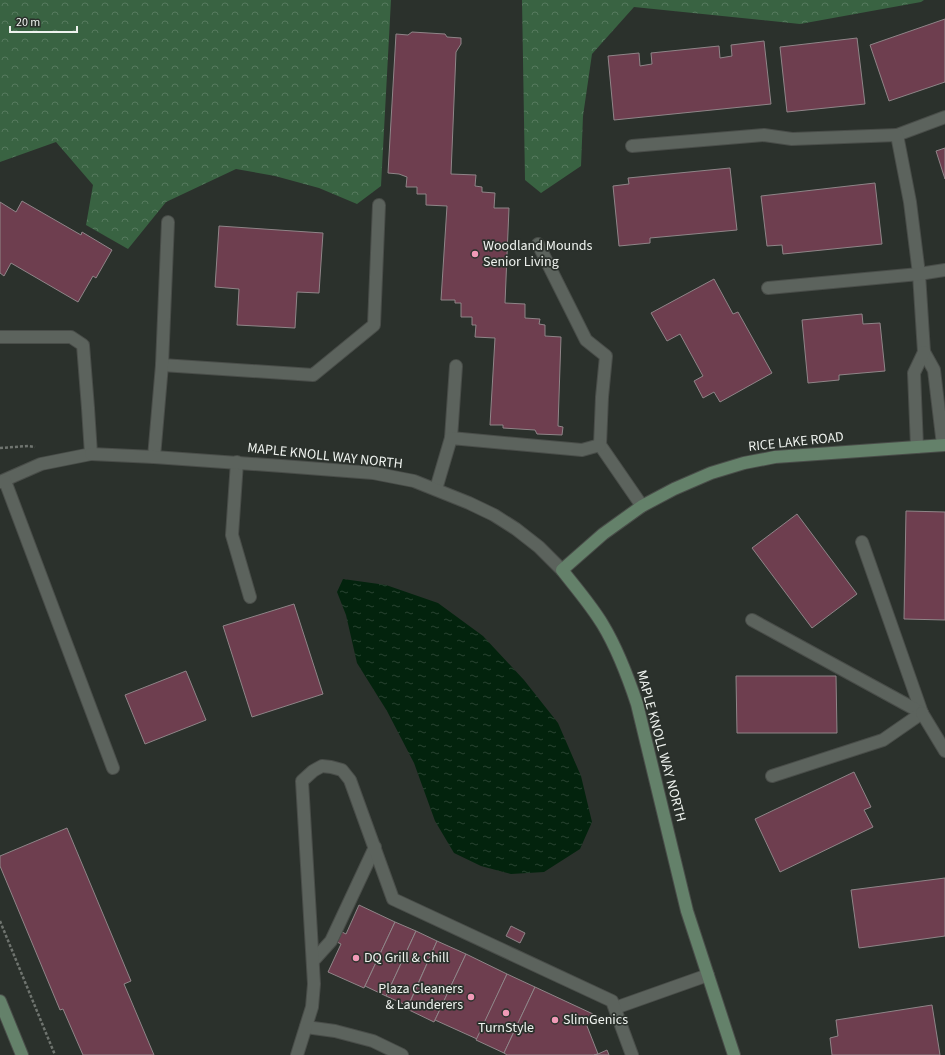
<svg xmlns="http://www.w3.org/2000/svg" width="945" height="1055" font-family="'Source Sans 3',sans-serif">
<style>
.forest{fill:url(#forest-crowns)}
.water{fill:url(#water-ripples)}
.building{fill:#6e3e4f;stroke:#8f8588}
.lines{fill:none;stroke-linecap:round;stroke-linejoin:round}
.lane-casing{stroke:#494d49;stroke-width:14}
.street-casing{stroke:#494d49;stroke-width:14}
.secondary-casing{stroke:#494d49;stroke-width:14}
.path{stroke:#6f746f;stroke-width:2.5;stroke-dasharray:3 2;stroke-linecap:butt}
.lane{stroke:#5c635d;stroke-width:12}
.street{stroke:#5c635d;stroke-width:12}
.secondary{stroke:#64816a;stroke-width:12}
.poi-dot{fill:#f09ab7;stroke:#2b312c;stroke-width:1.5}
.labels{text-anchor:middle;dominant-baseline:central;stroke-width:3.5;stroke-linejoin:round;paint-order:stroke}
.poi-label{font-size:14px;fill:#eff3ef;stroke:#2b312c;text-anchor:start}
.street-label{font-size:14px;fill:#eff3ef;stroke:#2b312c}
</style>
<defs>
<pattern id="forest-crowns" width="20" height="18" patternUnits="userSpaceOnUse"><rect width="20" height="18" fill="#396342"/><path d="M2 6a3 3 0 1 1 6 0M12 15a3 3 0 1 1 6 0" fill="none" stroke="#567a5e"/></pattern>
<pattern id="water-ripples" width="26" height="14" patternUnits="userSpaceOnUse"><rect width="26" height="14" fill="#03230d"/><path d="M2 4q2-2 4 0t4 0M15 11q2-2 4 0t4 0" fill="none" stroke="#284331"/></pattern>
</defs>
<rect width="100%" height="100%" fill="#2b312c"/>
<!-- forest -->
<g class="forest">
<path d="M0,0H391L381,186L357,204L319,188L275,176L236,169L166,202L128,249L86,225L93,185L56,142L0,162Z"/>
<path d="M522,0H924L921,2L800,24L634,7L592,54L583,116L581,166L541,193L525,180Z"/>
</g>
<!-- water -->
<path class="water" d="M343,579L386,585L438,603L483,636L524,680L558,723L581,776L592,822L580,849L544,872L511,874L481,866L454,853L435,821L414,763L387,711L357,663L346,615L337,592Z"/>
<!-- building -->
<g class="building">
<path d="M945,19V82L889,101L870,45Z"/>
<path d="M412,32L445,34L447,37L461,38V44L456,52L451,174L476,175L475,186L482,187V192L495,193L494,208H509L505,303L525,304V318L540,319L539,324L545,325V336L561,337L558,426L563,427L562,435L537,434L535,430L503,428V425H490L495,338L475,337L476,325H472V317H461V303H455V300H441L447,206L426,205V194H417V187H406L407,177L399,174L388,173L396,34L408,35Z"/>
<path d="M857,38L865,104L787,112L780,47Z"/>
<path d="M764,41L771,104L614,120L608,56L639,53L640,66L652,64L651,53L719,46L720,58L732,56L731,45Z"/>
<path d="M945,148V179L936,151Z"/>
<path d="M730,168L737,230L650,238V243L619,246L613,186L629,184L628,178Z"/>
<path d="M875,183L882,244L783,254L782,245L767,246L761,196Z"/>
<path d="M22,201L81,235L82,232L112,250L96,278L93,276L78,302L11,263L4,276L0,273V202L16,212Z"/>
<path d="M219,226L323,233L319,293L297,292L295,328L237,325L239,289L215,287Z"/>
<path d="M714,279L733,314L738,312L772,373L720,402L714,392L703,398L694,381L703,376L680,334L667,341L651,313Z"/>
<path d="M862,314L863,324L880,323L885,371L839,375V380L808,383L802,320Z"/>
<path d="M906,511L945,512V620L904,619Z"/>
<path d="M797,514L857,594L812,628L752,548Z"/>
<path d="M294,604L323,694L252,717L223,626Z"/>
<path d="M186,671L206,720L145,744L125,695Z"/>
<path d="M736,676H836L837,733H737Z"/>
<path d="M854,772L871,807L864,810L873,827L780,872L755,819Z"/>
<path d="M67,828L131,981L124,984L154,1055H83L63,1009L60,1010L0,866V856Z"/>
<path d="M945,878V936L859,948L851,890Z"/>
<path d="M359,905L395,922L364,988L328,972L341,944L337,942L342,932L346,934Z"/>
<path d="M395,922L416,931L386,996L365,986Z"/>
<path d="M511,926L525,933L520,943L506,936Z"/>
<path d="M416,931L437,941L408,1006L386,996Z"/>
<path d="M437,941L466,954L434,1022L407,1009Z"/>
<path d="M466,954L507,974L477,1039L435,1020Z"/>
<path d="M507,974L535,987L504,1053L476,1040Z"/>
<path d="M535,987L593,1014L587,1026L598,1054L594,1055H507L504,1053Z"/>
<path d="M932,1005L940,1055H832L830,1038L838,1036L836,1020Z"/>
<path d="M607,1050L609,1055H594L598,1054Z"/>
</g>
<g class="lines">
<defs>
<g id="lane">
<path d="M897,135L945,117"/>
<path d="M632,146L764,135L792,139L897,135L910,202L919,274L924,352L934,370L943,445"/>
<path d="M538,244L586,340L606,356L602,397L600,445L642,506"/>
<path d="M768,288L919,274L945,270"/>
<path d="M0,337H71L83,345L88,408L91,454L41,464L0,482"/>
<path d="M162,365L313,375L374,325L379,205"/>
<path d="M451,438L456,366"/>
<path d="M917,447L914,373L924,352"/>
<path d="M154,457L162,365L168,222"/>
<path d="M237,462L232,535L250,597"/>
<path d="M5,481L113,768"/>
<path d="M436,489L451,438L582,450L600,445"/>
<path d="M862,542L922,713"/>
<path d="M752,620L922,713"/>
<path d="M772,776L883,740L922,713"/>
<path d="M313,961L331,941L375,847"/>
<path d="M615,1008L708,975"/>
<path d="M306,1027L335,1031L373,1041L402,1055"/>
<path d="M297,1055L312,1007L314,984L302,781L313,771L322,766L331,767L342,770L350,780L393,899L612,1001L632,1055"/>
</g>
<g id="street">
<path d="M91,454L154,457L282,466L373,473L414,481L469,503L494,515L516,529L539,547L562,570"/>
<path d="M922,713L945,751"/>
</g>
<g id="secondary">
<path d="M0,1001L22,1055"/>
<path d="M734,1055L687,911L637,704C628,677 618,650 603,625C591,605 576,588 562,570L603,534L642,506L674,489L711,473L744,463L775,457L945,445"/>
</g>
</defs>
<!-- lane casing -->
<use href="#lane" class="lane-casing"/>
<!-- street casing -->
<use href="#street" class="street-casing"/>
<!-- secondary casing -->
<use href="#secondary" class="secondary-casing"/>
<!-- path -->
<g class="path">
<path d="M0,448L28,446L35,447"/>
<path d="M0,921L55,1055"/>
</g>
<!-- lane -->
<use href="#lane" class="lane"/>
<!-- street -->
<use href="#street" class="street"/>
<!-- secondary -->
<use href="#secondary" class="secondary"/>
</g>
<!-- markers -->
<g class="poi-dot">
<circle cx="475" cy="254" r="4"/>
<circle cx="356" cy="958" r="4"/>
<circle cx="471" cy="997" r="4"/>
<circle cx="506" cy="1013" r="4"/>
<circle cx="555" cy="1020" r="4"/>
</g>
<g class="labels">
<!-- poi labels -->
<g class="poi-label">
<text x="483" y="246">Woodland Mounds<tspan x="483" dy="16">Senior Living</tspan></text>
<text x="364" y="958">DQ Grill &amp; Chill</text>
<text x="463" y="989" text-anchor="end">Plaza Cleaners<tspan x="463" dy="16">&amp; Launderers</tspan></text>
<text x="563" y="1020">SlimGenics</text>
<text x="506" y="1028" text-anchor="middle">TurnStyle</text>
</g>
<!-- street labels -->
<g class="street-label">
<text transform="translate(796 442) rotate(-6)">RICE LAKE ROAD</text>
<text transform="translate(325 456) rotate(6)">MAPLE KNOLL WAY NORTH</text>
<text transform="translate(661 746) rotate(75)">MAPLE KNOLL WAY NORTH</text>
</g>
</g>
<!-- scale -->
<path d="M10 26v6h67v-6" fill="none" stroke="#eff3ef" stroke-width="2"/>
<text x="16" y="26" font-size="12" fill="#eff3ef" stroke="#2b312c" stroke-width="3" paint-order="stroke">20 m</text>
</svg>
